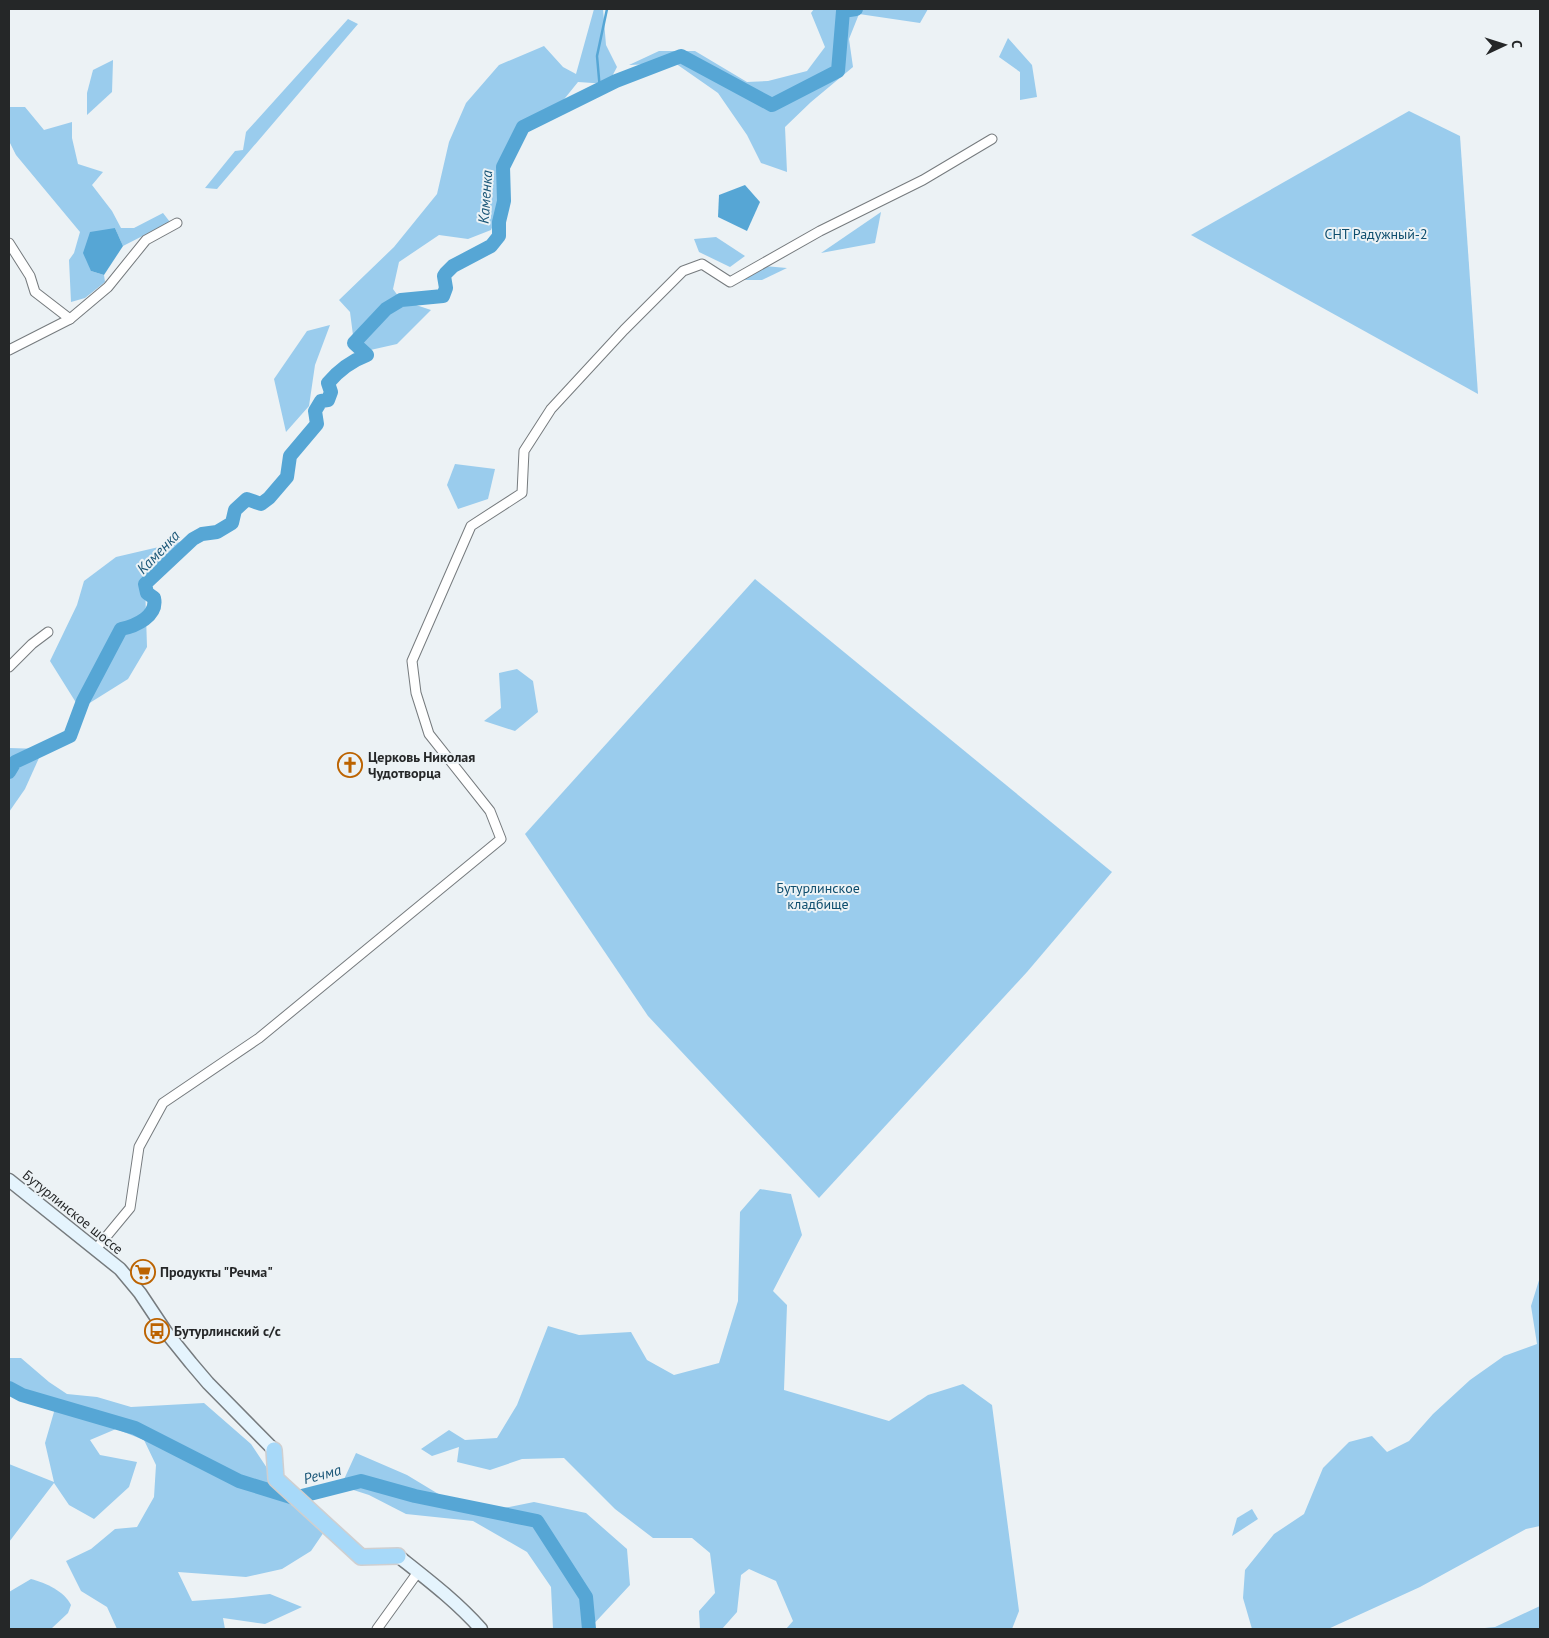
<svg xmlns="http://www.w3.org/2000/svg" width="1549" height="1638" font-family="'PT Sans',sans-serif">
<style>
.green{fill:#9acced}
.water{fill:#56a6d5}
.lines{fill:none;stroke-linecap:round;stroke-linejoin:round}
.stream{stroke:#56a6d5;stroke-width:2.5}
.river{stroke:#56a6d5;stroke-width:14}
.street-casing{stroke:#767b7e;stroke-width:11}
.secondary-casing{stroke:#767b7e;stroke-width:15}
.highway-casing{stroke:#cfcfd0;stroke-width:18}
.street{stroke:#fff;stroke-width:9}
.secondary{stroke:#e5f4fd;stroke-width:12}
.highway{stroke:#a7d9f9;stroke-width:15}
.labels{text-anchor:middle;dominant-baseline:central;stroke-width:4;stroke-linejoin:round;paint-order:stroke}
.park-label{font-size:14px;fill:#0f4e6e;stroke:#ecf2f5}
.poi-label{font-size:14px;font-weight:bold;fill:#252728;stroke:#ecf2f5;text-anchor:start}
.street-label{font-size:14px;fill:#252728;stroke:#ecf2f5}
.water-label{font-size:15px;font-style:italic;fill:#1b5778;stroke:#ecf2f5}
</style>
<rect width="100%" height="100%" fill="#ecf2f5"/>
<!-- green -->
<g class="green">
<path d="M594,9H603L606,45L617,67L608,84L578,82L557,108L523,127L503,167L504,201L491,230L468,239L439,235L399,262L393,289L401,300L431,310L397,344L366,351L354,343L350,312L339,300L394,247L437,194L449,142L466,103L499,65L544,46L563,67L576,74Z"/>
<path d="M814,9H928L920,23L859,14L849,39L853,67L811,102L785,127L787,172L761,163L747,135L718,93L675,63L629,65L659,51H695L747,82L768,81L807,71L825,47L811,13Z"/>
<path d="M348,19L358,24L217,189L205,188L235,151L243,150L246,132Z"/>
<path d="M1008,38L1032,65L1037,97L1020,100V72L999,57Z"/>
<path d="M113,60L112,92L87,115V93L93,70Z"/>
<path d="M9,107H25L44,130L72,122V138L78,164L103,172L92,185L112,211L121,228H134L163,213L170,222L123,246L115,228L91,271L104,275L105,282L85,298L71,302L69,260L74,253L80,232L16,155L9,141Z"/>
<path d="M1409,111L1460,136L1478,394L1191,235Z"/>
<path d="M881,212L875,243L821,253Z"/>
<path d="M716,237L745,256L730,267L699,252L694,239Z"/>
<path d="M764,266L787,268L762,280H737Z"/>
<path d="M330,325L315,365L309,406L286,432L274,379L307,331Z"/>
<path d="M455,464L495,469L488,499L458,509L447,485Z"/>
<path d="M193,539L145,584L147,647L128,679L80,709L50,661L77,605L84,581L116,557Z"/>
<path d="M755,579L1112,872L1027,972L819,1198L648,1016L525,834Z"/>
<path d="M517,669L533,681L538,712L515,731L484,721L501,708L499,673Z"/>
<path d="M9,748L43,749L25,789L9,812Z"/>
<path d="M760,1189L791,1194L802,1235L773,1291L787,1305L784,1390L889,1421L928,1395L963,1384L992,1405L1019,1611L1012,1629H786L793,1621L776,1581L749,1569L741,1575L737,1612L722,1629H700L699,1611L715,1593L710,1553L692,1538H653L615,1509L564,1458L522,1459L490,1470L457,1462L459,1447L432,1456L421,1449L449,1430L465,1440L497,1438L517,1405L548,1326L579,1335L631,1332L647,1360L674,1375L719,1363L738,1301L740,1212Z"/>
<path d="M1540,1277V1526L1526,1529L1420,1587L1328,1629H1252L1243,1598L1245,1570L1274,1534L1304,1514L1323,1468L1349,1442L1372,1436L1387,1452L1409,1441L1433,1414L1470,1380L1504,1356L1537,1344L1531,1306Z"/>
<path d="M9,1358H21L49,1382L67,1394L97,1397L131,1407L204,1403L251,1444L275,1480L326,1529L311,1551L282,1569L246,1577L178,1572L192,1601L233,1598L270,1594L302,1607L265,1624L223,1618L225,1629H117L107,1607L81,1591L66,1561L91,1549L115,1529L137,1527L154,1497L156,1465L144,1440L116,1429L90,1440L100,1455L137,1462L129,1487L94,1519L69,1505L54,1483L9,1542V1464L54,1482L45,1443L56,1405L22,1395L9,1388Z"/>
<path d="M356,1453L407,1475L455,1504L489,1511L534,1502L586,1513L627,1549L630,1585L589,1629H553L551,1587L527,1552L473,1521L406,1514L369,1495L341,1486Z"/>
<path d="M1252,1509L1258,1519L1232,1536L1237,1518Z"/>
<path d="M31,1579C46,1583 64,1591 71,1605L68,1613L51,1629H9V1592Z"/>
<path d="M1540,1606V1629H1475L1495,1627Z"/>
</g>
<!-- water -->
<g class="water">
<path d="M745,185L760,202L747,231L718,217L719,195Z"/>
<path d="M115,228L123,246L104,275L91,271L83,253L90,232Z"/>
</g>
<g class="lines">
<!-- stream -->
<path class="stream" d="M600,90L597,56L607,9"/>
<!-- river -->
<g class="river">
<path d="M9,772L15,762L70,736L83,701L121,629C136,626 158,616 154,598L147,593L145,584L193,539L202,534L217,532L232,523L235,510L247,499L261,504L269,498L287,477L290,456L317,424L315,411L321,401L328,400L331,392L328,383C339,370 351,361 367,355L354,343L386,309L401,300L443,296L446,288L444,276L446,273L453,266L491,246L499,236V222L504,201L503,167L523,127L616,81L681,56L772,105L838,71L843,11L856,9"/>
<path d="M9,1388L22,1395L135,1428L239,1481L294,1498L361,1481L415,1496L537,1521L586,1597L589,1629"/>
</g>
<defs>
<g id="street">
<path d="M9,243L30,276L35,292L70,319"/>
<path d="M9,350L70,319L108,287L146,240L177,223"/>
<path d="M9,667L32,644L48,632"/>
<path d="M96,1249L130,1208L139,1147L163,1103L259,1038L501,839L490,811L429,734L416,693L412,661L471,526L522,493L524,451L551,409L624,330L683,271L702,264L730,282L820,231L923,180L992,139"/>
<path d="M377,1629L418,1572"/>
</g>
<g id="secondary">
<path d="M9,1180L120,1269L140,1293L166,1332L191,1363L208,1383L274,1450"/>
<path d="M398,1556C427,1579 456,1601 481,1629"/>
</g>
<path id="highway" d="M274,1450L276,1479L361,1557L398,1556"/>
</defs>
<!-- street casing -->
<use href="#street" class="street-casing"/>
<!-- secondary casing -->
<use href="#secondary" class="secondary-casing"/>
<!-- highway casing -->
<use href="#highway" class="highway-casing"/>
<!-- street -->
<use href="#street" class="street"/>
<!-- secondary -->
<use href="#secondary" class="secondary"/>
<!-- highway -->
<use href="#highway" class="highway"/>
</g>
<!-- icons -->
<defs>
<symbol id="church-ring" viewBox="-11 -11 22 22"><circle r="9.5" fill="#ecf2f5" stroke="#bc6300" stroke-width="1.5"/><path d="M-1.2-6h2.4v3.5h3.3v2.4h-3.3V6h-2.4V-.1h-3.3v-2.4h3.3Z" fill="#bc6300"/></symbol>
<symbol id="supermarket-ring" viewBox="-11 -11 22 22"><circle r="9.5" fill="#ecf2f5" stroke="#bc6300" stroke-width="1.5"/><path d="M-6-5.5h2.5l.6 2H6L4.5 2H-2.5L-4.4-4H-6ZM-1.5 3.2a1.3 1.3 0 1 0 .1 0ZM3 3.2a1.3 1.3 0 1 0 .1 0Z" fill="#bc6300"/></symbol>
<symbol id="bus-ring" viewBox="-11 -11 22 22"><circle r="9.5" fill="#ecf2f5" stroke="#bc6300" stroke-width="1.5"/><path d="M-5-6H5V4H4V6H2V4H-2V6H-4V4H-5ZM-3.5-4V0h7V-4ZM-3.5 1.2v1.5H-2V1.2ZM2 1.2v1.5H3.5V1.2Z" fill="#bc6300"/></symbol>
</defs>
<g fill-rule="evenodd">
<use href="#church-ring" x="336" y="751" width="28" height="28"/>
<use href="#supermarket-ring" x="129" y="1258" width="28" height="28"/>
<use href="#bus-ring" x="143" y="1317" width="28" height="28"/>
</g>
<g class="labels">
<!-- park labels -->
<g class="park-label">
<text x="1376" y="234">СНТ Радужный-2</text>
<text x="818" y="888">Бутурлинское<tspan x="818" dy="16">кладбище</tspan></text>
</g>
<!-- poi labels -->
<g class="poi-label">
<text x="368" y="757">Церковь Николая<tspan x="368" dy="16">Чудотворца</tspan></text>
<text x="160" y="1272">Продукты "Речма"</text>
<text x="174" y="1331">Бутурлинский с/с</text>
</g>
<!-- street labels -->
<g class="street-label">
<text transform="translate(73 1212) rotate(39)">Бутурлинское шоссе</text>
</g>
<!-- water labels -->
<g class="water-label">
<text transform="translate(485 197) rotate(-86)">Каменка</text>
<text transform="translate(158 552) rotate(-46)">Каменка</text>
<text transform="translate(322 1474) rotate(-15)">Речма</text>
</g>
</g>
<!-- border -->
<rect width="1549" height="1638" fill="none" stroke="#252728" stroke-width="20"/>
<!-- north arrow -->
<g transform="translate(1504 45) rotate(86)" stroke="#ecf2f5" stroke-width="4" paint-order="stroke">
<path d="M0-4L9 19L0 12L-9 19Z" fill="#252728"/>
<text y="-8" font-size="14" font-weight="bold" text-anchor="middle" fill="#252728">С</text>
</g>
</svg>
